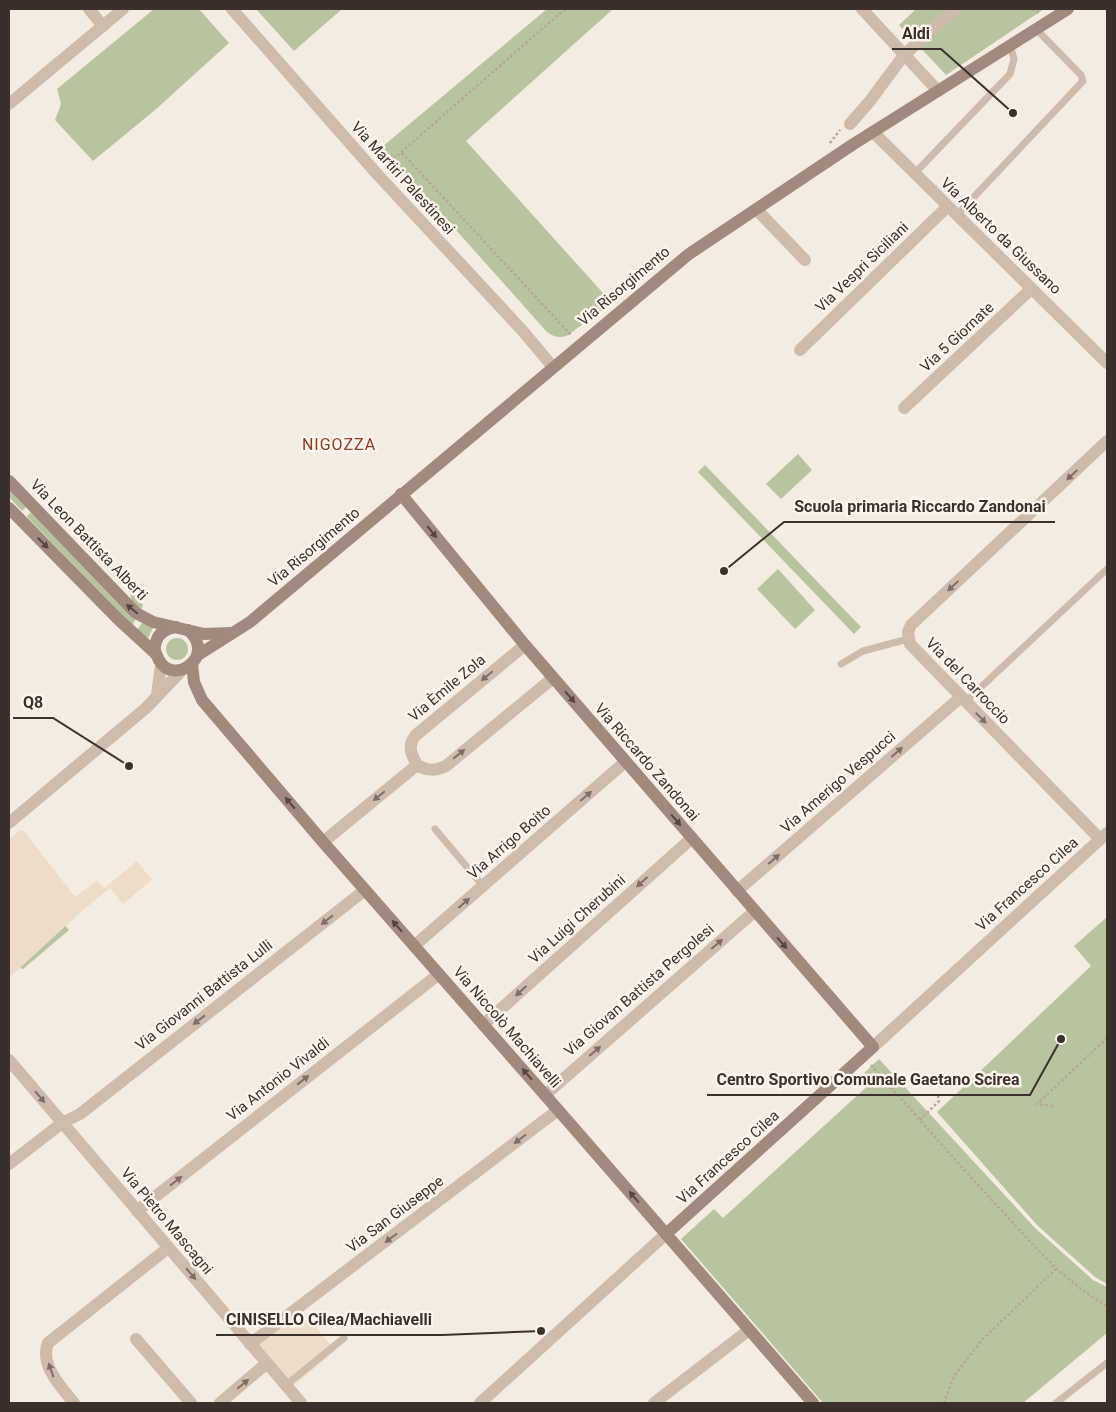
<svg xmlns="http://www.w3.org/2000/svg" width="1116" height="1412" font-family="Roboto,sans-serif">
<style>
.green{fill:#b8c4a0}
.plaza{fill:#ecdcc8}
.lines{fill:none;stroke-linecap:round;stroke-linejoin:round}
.path{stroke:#b9a596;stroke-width:2.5;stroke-dasharray:2.5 2.5;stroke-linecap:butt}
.lane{stroke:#cdbbac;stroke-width:7}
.street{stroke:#cdbbac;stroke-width:12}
.secondary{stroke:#a18a7d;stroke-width:12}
.oneway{fill:#7d6f65}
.oneway2{fill:#544640}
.labels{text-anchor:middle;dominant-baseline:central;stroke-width:5;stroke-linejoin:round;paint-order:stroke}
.street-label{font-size:15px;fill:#3b302b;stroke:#fbf5ee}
.neighbourhood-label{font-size:16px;letter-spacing:1px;fill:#8c3b22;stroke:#fbf5ee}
.leader{fill:none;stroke:#3b302b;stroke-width:2}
.callout-dot{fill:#3b302b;stroke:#fbf5ee;stroke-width:2}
.callout-label{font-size:16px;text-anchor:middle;font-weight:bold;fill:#3b302b;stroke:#fbf5ee;stroke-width:5;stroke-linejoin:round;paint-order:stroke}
</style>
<rect width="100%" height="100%" fill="#f4ebe1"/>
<!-- green -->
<g class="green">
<path d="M154,9H199L229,43L155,110L93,161L55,120L61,104L57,89Z"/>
<path d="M256,9H342L294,51Z"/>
<path d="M547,9H613L466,141L612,303L568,335C560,339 553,337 546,331L382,147Z"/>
<path d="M916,9H1044L946,75L899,25Z"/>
<path d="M798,454L812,470L781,499L766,484Z"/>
<path d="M705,465L861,627L854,634L698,472Z"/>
<path d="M9,489L26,507L22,511L9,497Z"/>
<path d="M31,512L136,619L132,625L28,518L27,516Z"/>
<path d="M778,569L815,610L795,629L757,589Z"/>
<path d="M129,589L143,605L141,610L132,603Z"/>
<path d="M142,623L153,628L148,638L137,630Z"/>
<circle cx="177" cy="649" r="11"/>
<path d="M1107,917V1284L1095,1277L1038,1226L937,1112L1091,966L1074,946Z"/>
<path d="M64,924L69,930L23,969H22L16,964Z"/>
<path d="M879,1059L1035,1228L1093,1280L1107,1287V1333L1023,1403H823L681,1239L714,1209L723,1218L872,1082L864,1073Z"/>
</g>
<!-- plaza -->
<g class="plaza">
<path d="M20,830L24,831L75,897L97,881L104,888L137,861L152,880L123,904L110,888L82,911L9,978V840Z"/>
<path d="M303,1310L335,1351L293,1386L258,1344Z"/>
</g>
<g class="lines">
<!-- path -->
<g class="path">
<path d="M1032,9L1039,13"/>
<path d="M830,143L840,130"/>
<path d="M402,153L571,335"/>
<path d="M390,162L565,9"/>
<path d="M871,1065C915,1114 958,1164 1003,1212C1036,1248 1064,1281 1107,1306"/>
<path d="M1053,1106L1037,1104L1107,1038"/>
<path d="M920,1120L939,1101L938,1095"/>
<path d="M944,1403L954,1376L982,1340L1056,1269"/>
</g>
<!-- lane -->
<g class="lane">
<path d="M914,174L1010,74L1014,59L1010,45"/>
<path d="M956,216L1083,81L1081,75L1036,29"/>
<path d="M841,664L863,651L908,639"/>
<path d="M965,702L1107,569"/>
<path d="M435,829L483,886"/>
<path d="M286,1385L344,1338"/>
<path d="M1056,1403L1107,1363"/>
</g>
<!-- street -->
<g class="street">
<path d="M89,9L103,26"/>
<path d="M232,9L377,174L521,329L553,367"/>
<path d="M862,9L938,91"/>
<path d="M9,104L123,9"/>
<path d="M850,124L870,101L904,55L955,9"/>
<path d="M873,132L1107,363"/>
<path d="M756,209L805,260"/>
<path d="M800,350L947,207"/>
<path d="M904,408L1031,289"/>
<path d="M157,695L161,665"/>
<path d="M417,765C411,754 407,745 416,735L525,645"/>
<path d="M417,765C427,771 435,771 446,766L553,678"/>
<path d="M9,823L146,708L182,670"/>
<path d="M1100,839L910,644L908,632L911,625L1107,441"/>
<path d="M323,842L417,765"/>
<path d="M737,891L961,697"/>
<path d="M414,946L625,762"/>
<path d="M483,1025L692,838"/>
<path d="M873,1047L1107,833"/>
<path d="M9,1060L301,1403"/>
<path d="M545,1095L755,911"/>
<path d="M9,1164L62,1123L80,1114L365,890"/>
<path d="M137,1211L439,974"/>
<path d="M136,1339L191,1403"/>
<path d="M250,1344L558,1110"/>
<path d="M74,1403C62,1388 39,1365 48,1343L168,1248"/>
<path d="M220,1403L266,1364"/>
<path d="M480,1403L666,1234"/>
<path d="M654,1403L749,1330"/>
</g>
<!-- secondary -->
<g class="secondary">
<path d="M9,481L136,613L153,622L204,634L231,633"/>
<path d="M401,494L525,645L873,1047L666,1234"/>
<path d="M9,508L118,619L155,653"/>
<path d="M176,627C167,628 159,632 156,642C153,649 156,654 159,660C173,687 218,656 188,630"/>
<path d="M198,655L250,622L689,254L852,145L1068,9"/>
<path d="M192,664L194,682L202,700L323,842L566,1119L813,1403"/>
</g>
</g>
<!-- one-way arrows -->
<defs><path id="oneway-solid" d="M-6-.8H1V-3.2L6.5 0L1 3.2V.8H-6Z" transform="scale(1.25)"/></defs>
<g class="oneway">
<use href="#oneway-solid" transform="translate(1072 475) rotate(137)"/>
<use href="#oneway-solid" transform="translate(953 586) rotate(137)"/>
<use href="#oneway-solid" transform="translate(487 676) rotate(140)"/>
<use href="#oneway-solid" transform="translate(981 718) rotate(45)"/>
<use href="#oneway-solid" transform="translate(897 752) rotate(-41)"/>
<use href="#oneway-solid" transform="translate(459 754) rotate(-39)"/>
<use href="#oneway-solid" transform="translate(379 796) rotate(141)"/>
<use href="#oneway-solid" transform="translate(586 796) rotate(-41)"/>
<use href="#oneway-solid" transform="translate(774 859) rotate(-41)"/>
<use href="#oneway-solid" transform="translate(642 882) rotate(138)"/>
<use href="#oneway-solid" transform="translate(464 903) rotate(-41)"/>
<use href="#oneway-solid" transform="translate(327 920) rotate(142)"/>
<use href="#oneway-solid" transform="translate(717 944) rotate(-41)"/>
<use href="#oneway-solid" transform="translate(521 991) rotate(138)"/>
<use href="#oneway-solid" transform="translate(199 1020) rotate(142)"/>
<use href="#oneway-solid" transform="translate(595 1051) rotate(-41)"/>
<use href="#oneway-solid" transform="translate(303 1080) rotate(-38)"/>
<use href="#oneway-solid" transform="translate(40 1097) rotate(50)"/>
<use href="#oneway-solid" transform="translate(520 1139) rotate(143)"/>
<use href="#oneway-solid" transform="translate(176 1181) rotate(-38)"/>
<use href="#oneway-solid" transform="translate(391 1238) rotate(143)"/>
<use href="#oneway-solid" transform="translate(191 1274) rotate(50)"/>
<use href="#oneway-solid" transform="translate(51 1370) rotate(-109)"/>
<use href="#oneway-solid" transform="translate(243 1384) rotate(-40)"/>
</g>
<g class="oneway2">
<use href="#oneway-solid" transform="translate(432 532) rotate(51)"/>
<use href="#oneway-solid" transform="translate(43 543) rotate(45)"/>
<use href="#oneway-solid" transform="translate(132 609) rotate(-140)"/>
<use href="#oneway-solid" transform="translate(570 697) rotate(49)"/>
<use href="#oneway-solid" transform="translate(290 803) rotate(-130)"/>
<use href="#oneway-solid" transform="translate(676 820) rotate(49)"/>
<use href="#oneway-solid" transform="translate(397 926) rotate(-131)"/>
<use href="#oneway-solid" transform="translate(782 943) rotate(49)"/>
<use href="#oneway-solid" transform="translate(527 1074) rotate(-131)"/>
<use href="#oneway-solid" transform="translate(634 1197) rotate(-131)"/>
</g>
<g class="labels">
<!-- street labels -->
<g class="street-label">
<text transform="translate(403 178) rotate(48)">Via Martiri Palestinesi</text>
<text transform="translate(1001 236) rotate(44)">Via Alberto da Giussano</text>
<text transform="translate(862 267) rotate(-44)">Via Vespri Siciliani</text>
<text transform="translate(624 286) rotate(-40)">Via Risorgimento</text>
<text transform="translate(957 337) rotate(-43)">Via 5 Giornate</text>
<text transform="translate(89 540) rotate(46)">Via Leon Battista Alberti</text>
<text transform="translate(314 547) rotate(-40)">Via Risorgimento</text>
<text transform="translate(968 681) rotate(46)">Via del Carroccio</text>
<text transform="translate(447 688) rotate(-40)">Via Èmile Zola</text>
<text transform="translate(647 762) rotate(49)">Via Riccardo Zandonai</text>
<text transform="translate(838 782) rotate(-41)">Via Amerigo Vespucci</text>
<text transform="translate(509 842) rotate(-41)">Via Arrigo Boito</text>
<text transform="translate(1027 884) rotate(-42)">Via Francesco Cilea</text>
<text transform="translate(577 919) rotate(-42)">Via Luigi Cherubini</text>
<text transform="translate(639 990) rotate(-41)">Via Giovan Battista Pergolesi</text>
<text transform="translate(204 995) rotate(-38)">Via Giovanni Battista Lulli</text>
<text transform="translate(507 1027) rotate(49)">Via Niccolò Machiavelli</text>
<text transform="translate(278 1079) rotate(-38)">Via Antonio Vivaldi</text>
<text transform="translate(728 1157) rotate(-42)">Via Francesco Cilea</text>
<text transform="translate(395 1214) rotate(-37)">Via San Giuseppe</text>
<text transform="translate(167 1221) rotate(50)">Via Pietro Mascagni</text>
</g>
<!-- neighbourhood labels -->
<g class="neighbourhood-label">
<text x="339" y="444">NIGOZZA</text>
</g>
</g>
<!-- callouts -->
<path class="leader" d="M1013 113L941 49H892M724 571L784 522H1055M129 766L53 718H13M1061 1039L1030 1095H707M541 1331L442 1335H216"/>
<g class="callout-dot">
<circle cx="1013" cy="113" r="5"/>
<circle cx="724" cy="571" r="5"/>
<circle cx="129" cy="766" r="5"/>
<circle cx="1061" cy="1039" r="5"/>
<circle cx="541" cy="1331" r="5"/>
</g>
<g class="callout-label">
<text x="916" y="39">Aldi</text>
<text x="920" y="512">Scuola primaria Riccardo Zandonai</text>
<text x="33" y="708">Q8</text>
<text x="868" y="1085">Centro Sportivo Comunale Gaetano Scirea</text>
<text x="329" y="1325">CINISELLO Cilea/Machiavelli</text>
</g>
<!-- border -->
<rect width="1116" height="1412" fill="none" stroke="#3b302b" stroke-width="20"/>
</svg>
